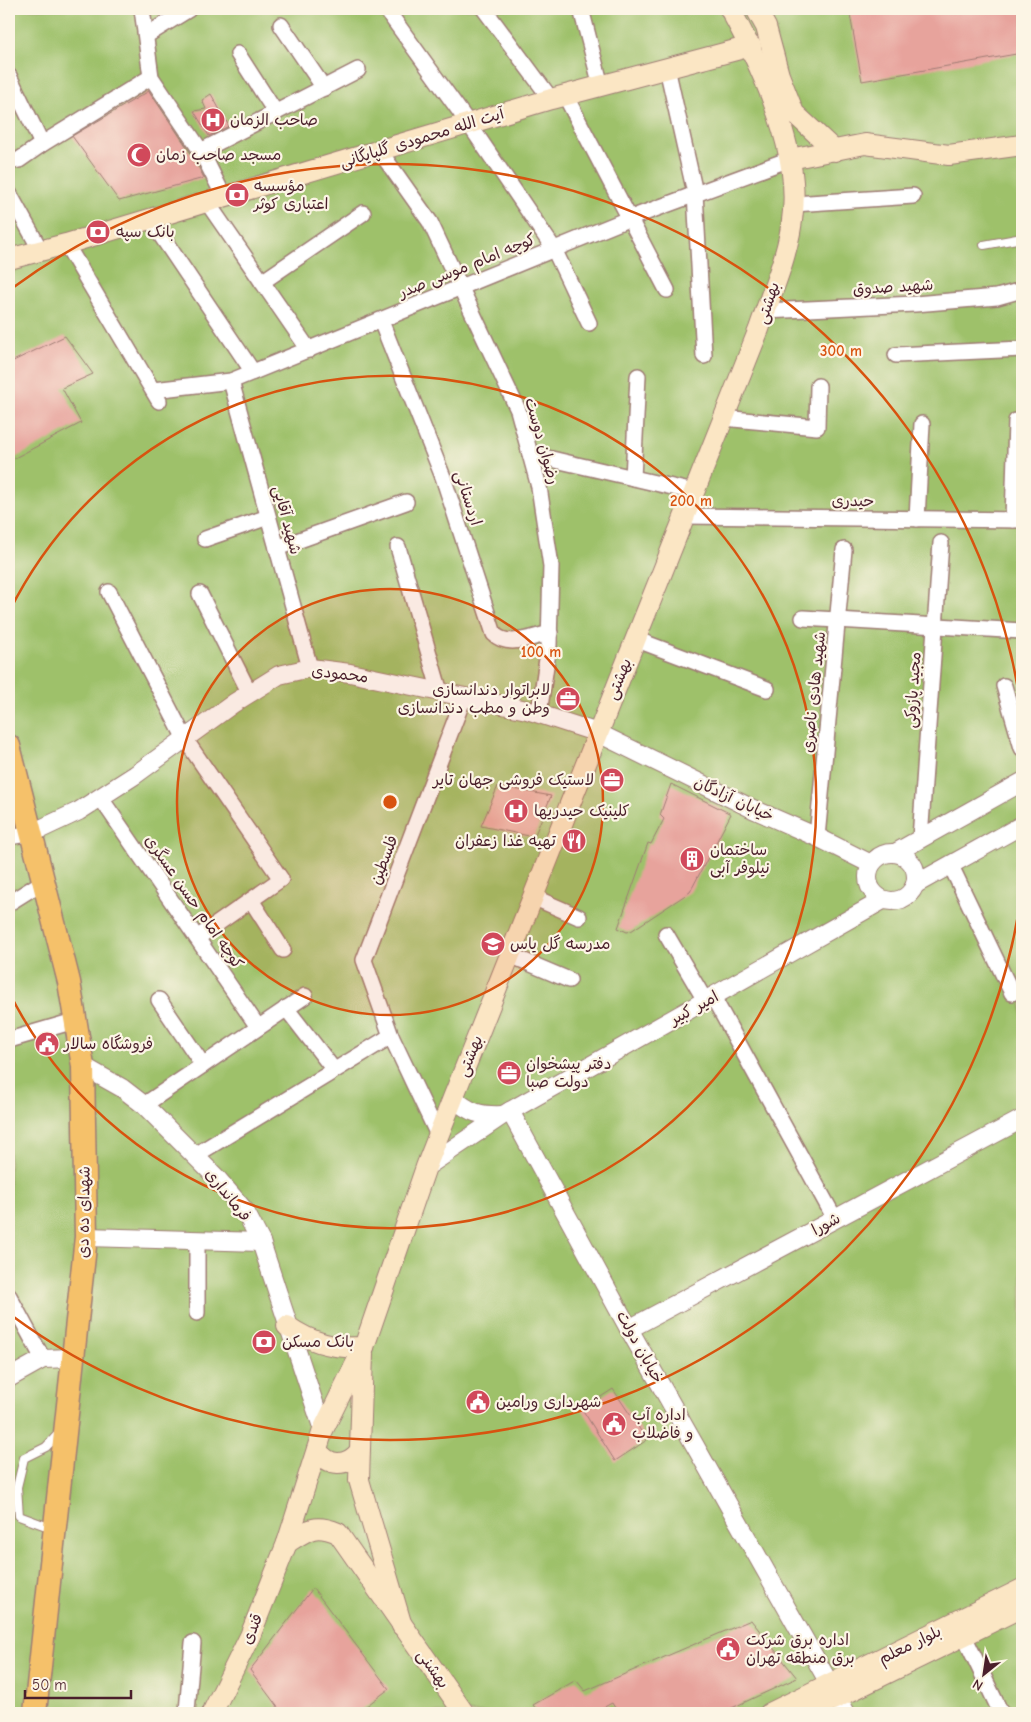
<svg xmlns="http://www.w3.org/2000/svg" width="1031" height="1722" font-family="'Comic Neue','Playpen Sans Arabic',sans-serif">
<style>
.green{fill:#9ec16b;stroke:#74704b}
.building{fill:#e7a39c}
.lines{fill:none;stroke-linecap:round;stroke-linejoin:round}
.service-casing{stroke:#9e7c74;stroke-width:10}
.minor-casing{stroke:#9e7c74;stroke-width:18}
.tertiary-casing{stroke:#9e7c74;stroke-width:20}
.secondary-casing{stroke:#9e7c74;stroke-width:22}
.primary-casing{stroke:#9e7c74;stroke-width:25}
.service{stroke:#fff;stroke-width:8}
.minor{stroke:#fff;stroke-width:15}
.tertiary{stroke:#fff;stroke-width:18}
.secondary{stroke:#fbe6c4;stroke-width:20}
.primary{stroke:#f5c16b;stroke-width:22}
.ring{fill:none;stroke:#d8530f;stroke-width:2.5}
.labels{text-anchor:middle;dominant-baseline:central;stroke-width:4.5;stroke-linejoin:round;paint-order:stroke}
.poi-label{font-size:16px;fill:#4a1f2b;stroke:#fcf5e5;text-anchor:start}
.street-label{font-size:16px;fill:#4a1f2b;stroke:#fcf5e5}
.centre{fill:#d8530f;stroke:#fcf5e5;stroke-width:2.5}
.ring-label{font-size:15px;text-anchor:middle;font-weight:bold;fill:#d8530f;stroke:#fcf5e5;stroke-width:4.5;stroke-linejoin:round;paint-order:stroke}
</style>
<rect width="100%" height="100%" fill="#fcf5e5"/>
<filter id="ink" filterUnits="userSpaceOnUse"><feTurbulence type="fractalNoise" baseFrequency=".02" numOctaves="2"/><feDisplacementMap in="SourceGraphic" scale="10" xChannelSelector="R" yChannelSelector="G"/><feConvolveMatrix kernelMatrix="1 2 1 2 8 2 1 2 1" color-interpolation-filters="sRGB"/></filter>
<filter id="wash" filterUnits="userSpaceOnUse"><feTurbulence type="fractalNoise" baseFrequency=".0096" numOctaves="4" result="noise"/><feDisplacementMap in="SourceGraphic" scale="20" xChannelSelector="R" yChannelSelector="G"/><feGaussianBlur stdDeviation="1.12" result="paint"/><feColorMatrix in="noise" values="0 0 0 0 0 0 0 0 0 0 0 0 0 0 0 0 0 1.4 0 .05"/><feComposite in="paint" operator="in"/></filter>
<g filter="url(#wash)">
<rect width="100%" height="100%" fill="#f3dabd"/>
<!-- green -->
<rect class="green" x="9" y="9" width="1013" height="1704"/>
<g id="blocks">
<!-- building -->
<g class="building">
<path d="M849,9H1022V53L862,81Z"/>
<path d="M149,91L193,156L204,178L119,201L72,136Z"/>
<path d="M211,94L229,126L209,136L194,111L206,109L202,100Z"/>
<path d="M65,336L93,374L62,388L81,423L9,461V363Z"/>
<path d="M671,784L731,814L690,892L631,931L627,932L618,928L648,843L651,844L664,819L660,815Z"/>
<path d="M498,786L551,796L534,837L481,826Z"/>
<path d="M613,1389L647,1440L615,1461L582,1409Z"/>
<path d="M313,1588L389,1689L357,1713H282L250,1670Z"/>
<path d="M751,1620L797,1678L721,1713H618L612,1703L593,1713H539L533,1705L576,1680L585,1691Z"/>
</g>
</g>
</g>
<g filter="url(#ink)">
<use href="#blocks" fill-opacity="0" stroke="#9e7c74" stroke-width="1"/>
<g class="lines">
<defs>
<g id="service">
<path d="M984,245L1022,238"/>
<path d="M54,1529L19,1516L17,1487L24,1458L46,1447L60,1432"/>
</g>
<g id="minor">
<path d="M142,9L151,77L201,151L224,197"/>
<path d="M386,9L469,124L554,249L589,323"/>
<path d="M484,9L551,99"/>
<path d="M581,9L601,86"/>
<path d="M281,25L324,88"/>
<path d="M147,35L189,9"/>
<path d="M238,54L276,113"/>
<path d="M667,68L695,193L704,356"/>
<path d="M9,76L42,144"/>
<path d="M565,95L667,290"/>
<path d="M379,150L430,222L518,410L539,487L551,566L549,645L539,714"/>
<path d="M201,151L358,70"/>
<path d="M9,162L19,160L42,144L151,77"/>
<path d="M9,193L41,251"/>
<path d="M207,202L309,350"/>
<path d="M794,204L913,196"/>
<path d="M150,219L253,372"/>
<path d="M66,244L159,401"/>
<path d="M262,282L363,213"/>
<path d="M765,311L915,304L997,297L1022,290"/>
<path d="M381,321L443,477L494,634C508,648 532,637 550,633"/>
<path d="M896,355L1022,349"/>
<path d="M231,381L310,668"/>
<path d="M153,390L231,381L628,219L790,159"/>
<path d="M723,418L817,427L818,386"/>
<path d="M530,454L694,492"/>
<path d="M633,478L638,376"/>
<path d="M684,516L1022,520"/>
<path d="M917,519L922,424"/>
<path d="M1013,520L1016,421"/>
<path d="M205,539L268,517"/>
<path d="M398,547L440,692"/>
<path d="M277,548L406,502"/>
<path d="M109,592L185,739L281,879L197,938"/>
<path d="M200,594L250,694"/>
<path d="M803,618L1022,631"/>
<path d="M635,639L767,689"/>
<path d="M1004,686L1022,748"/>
<path d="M100,797L258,1027"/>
<path d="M9,837L32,833"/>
<path d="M817,837L844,550"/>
<path d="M920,839L941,543"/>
<path d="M951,866L1012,993"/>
<path d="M533,897L579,917"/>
<path d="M251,900L283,950"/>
<path d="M9,903L44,881"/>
<path d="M666,934L706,1002"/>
<path d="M510,955L569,980"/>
<path d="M713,997L835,1219"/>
<path d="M159,1000L203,1065"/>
<path d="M286,1008L334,1070"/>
<path d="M9,1040L74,1021"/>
<path d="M144,1105L305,996"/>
<path d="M438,1135L391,1036L364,960L464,697"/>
<path d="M194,1156L391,1036"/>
<path d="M9,1296L43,1359"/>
<path d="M197,1313V1240"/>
<path d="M964,1636L1001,1713"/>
<path d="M189,1713L187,1711L193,1643"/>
</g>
<g id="tertiary">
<path d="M32,833L79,811L135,775L234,703L279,675L310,668L350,673L527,710L598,733L753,809L817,837L871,864"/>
<circle cx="892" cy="877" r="24"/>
<path d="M895,853L1022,782"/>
<path d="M916,884L1022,825"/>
<path d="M83,1066L122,1088L144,1105L216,1177L245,1211L261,1242L323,1430"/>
<path d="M453,1098C470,1113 480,1116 503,1115"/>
<path d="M510,1111L629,1329L846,1713"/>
<path d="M426,1167L503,1115L883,900"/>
<path d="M86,1237L261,1242"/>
<path d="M629,1329L1022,1119"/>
<path d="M9,1378L43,1359L72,1358"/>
</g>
<g id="secondary">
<path d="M756,9L766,27L779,75L794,113L835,151"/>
<path d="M790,159L865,144L949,155L1022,145"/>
<path d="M9,259L66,244L551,99L751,46"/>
<path d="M287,1326C311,1343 335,1349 364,1347"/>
<path d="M363,1354L359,1480L402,1626"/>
<path d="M317,1450C329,1467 346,1467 359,1452"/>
<path d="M287,1543C307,1530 314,1523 338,1533L464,1713"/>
<path d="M212,1713L250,1636L287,1543L323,1430L364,1347L426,1167L453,1098L759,329C772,291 790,251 793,211C799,148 760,64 730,9"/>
<path d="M770,1713L1022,1589"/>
<path d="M806,1713L1022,1607"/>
</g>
<path id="primary" d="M9,746L69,982L83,1066L86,1237L35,1713"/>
</defs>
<!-- service casing -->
<use href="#service" class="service-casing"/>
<!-- minor casing -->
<use href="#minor" class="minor-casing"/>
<!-- tertiary casing -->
<use href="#tertiary" class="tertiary-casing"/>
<!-- secondary casing -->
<use href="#secondary" class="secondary-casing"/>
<!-- primary casing -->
<use href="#primary" class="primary-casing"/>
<!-- service -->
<use href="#service" class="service"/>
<!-- minor -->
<use href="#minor" class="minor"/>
<!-- tertiary -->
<use href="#tertiary" class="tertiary"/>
<!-- secondary -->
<use href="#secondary" class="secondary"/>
<!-- primary -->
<use href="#primary" class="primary"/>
</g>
</g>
<!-- distance rings -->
<circle cx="390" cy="802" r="213" fill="#d8530f" fill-opacity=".12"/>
<g class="ring">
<circle cx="390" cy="802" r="213"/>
<path d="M9 612A426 426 0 1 1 9 992"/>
<path d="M1022 891A638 638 0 0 1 11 1315M11 289A638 638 0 0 1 1022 713"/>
</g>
<!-- icons -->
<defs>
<symbol id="hospital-disc" viewBox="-11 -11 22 22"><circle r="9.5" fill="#d1495b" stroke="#fcf5e5"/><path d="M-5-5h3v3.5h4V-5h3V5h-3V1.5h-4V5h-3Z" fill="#fff"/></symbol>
<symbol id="mosque-disc" viewBox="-11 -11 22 22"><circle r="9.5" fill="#d1495b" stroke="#fcf5e5"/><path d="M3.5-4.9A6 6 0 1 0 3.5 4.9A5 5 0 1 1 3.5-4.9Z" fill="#fff"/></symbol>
<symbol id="bank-disc" viewBox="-11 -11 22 22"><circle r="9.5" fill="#d1495b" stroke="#fcf5e5"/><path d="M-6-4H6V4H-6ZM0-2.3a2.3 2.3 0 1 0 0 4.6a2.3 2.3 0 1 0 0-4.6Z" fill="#fff"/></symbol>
<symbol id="office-disc" viewBox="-11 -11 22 22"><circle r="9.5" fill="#d1495b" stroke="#fcf5e5"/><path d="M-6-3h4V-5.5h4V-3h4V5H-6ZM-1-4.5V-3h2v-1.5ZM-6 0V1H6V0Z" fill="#fff"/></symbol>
<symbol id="restaurant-disc" viewBox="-11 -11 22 22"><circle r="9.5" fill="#d1495b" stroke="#fcf5e5"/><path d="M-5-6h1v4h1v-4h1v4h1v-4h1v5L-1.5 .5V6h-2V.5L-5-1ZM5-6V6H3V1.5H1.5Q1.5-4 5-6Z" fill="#fff"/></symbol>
<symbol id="building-disc" viewBox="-11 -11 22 22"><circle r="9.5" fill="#d1495b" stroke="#fcf5e5"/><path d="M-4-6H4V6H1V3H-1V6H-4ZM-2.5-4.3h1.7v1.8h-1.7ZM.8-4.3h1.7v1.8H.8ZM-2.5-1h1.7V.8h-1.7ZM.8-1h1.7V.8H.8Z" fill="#fff"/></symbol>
<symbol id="school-disc" viewBox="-11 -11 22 22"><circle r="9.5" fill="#d1495b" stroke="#fcf5e5"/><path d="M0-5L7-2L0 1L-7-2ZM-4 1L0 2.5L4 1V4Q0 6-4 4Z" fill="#fff"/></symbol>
<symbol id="civic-disc" viewBox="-11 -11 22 22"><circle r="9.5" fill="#d1495b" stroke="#fcf5e5"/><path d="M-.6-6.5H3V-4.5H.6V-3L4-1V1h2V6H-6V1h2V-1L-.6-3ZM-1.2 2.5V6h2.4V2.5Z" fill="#fff"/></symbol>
</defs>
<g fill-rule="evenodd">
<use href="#hospital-disc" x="199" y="106" width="28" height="28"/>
<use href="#mosque-disc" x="125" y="141" width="28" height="28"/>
<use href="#bank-disc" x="223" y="181" width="28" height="28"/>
<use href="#bank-disc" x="84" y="218" width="28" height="28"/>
<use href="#office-disc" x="554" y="685" width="28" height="28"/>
<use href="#office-disc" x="598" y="766" width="28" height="28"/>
<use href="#hospital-disc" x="502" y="797" width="28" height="28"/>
<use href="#restaurant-disc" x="560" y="827" width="28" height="28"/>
<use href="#building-disc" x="678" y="845" width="28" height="28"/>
<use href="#school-disc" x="479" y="930" width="28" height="28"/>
<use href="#civic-disc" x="33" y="1030" width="28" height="28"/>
<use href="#office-disc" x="495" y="1059" width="28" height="28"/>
<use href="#bank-disc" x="250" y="1328" width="28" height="28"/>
<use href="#civic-disc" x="464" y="1388" width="28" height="28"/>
<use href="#civic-disc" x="600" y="1410" width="28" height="28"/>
<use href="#civic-disc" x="714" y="1635" width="28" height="28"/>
</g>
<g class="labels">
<!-- poi labels -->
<g class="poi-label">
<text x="230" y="120">صاحب الزمان</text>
<text x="156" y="155">مسجد صاحب زمان</text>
<text x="254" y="186">مؤسسه<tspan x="254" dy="18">اعتباری کوثر</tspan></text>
<text x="116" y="232">بانک سپه</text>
<text x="550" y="690" text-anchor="end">لابراتوار دندانسازی<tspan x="550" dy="18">وطن و مطب دندانسازی</tspan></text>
<text x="594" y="780" text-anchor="end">لاستیک فروشی جهان تایر</text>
<text x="534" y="811">کلینیک حیدریها</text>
<text x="556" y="841" text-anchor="end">تهیه غذا زعفران</text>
<text x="710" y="850">ساختمان<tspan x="710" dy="18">نیلوفر آبی</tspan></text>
<text x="510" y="944">مدرسه گل یاس</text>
<text x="64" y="1044">فروشگاه سالار</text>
<text x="526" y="1064">دفتر پیشخوان<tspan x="526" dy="18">دولت صبا</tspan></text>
<text x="282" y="1342">بانک مسکن</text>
<text x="496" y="1402">شهرداری ورامین</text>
<text x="632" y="1415">اداره آب<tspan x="632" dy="18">و فاضلاب</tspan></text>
<text x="746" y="1640">اداره برق شرکت<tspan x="746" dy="18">برق منطقه تهران</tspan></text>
</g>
<!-- street labels -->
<g class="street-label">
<text transform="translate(422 138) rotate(-17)">آیت الله محمودی گلپایگانی</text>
<text transform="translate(467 266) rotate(-22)">کوچه امام موسی صدر</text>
<text transform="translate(893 287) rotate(-3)">شهید صدوق</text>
<text transform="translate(768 303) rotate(-72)">بهشتی</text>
<text transform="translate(542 441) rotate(74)">رضوان دوست</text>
<text transform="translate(468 498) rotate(72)">اردستانی</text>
<text transform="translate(853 501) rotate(1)">حیدری</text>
<text transform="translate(287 520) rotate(75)">شهید آقایی</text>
<text transform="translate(340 674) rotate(7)">محمودی</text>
<text transform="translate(619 679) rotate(-68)">بهشتی</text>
<text transform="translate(913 690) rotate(-86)">مجید پازوکی</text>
<text transform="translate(814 692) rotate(-84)">شهید هادی ناصری</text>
<text transform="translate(734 799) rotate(25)">خیابان آزادگان</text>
<text transform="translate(384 860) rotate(-69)">فلسطین</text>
<text transform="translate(194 902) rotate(55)">کوچه امام حسن عسگری</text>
<text transform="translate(694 1008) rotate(-29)">امیر کبیر</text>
<text transform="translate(470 1056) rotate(-68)">بهشتی</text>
<text transform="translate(228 1195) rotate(51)">فرمانداری</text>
<text transform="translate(84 1212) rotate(-89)">شهدای ده دی</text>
<text transform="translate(826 1224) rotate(-28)">شورا</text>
<text transform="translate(640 1347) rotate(61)">خیابان دولت</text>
<text transform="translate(252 1629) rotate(-67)">قندی</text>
<text transform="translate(910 1645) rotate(-26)">بلوار معلم</text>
<text transform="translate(433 1669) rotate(55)">بهشنی</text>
</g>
</g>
<circle cx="390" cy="802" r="8" class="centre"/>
<g class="ring-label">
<text x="841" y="356">300 m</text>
<text x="691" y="506">200 m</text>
<text x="541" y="657">100 m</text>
</g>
<!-- margin -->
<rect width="1031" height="1722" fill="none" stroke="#fcf5e5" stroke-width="30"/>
<!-- north arrow -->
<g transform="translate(984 1674) rotate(210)" stroke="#fcf5e5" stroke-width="4" paint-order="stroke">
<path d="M0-4L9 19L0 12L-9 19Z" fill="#4a1f2b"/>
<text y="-8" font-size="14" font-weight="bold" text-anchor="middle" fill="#4a1f2b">N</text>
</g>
<!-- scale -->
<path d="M25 1690v8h106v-8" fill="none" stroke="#4a1f2b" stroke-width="2.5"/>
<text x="32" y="1690" font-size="15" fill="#4a1f2b" stroke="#fcf5e5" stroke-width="4" paint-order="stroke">50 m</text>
</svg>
